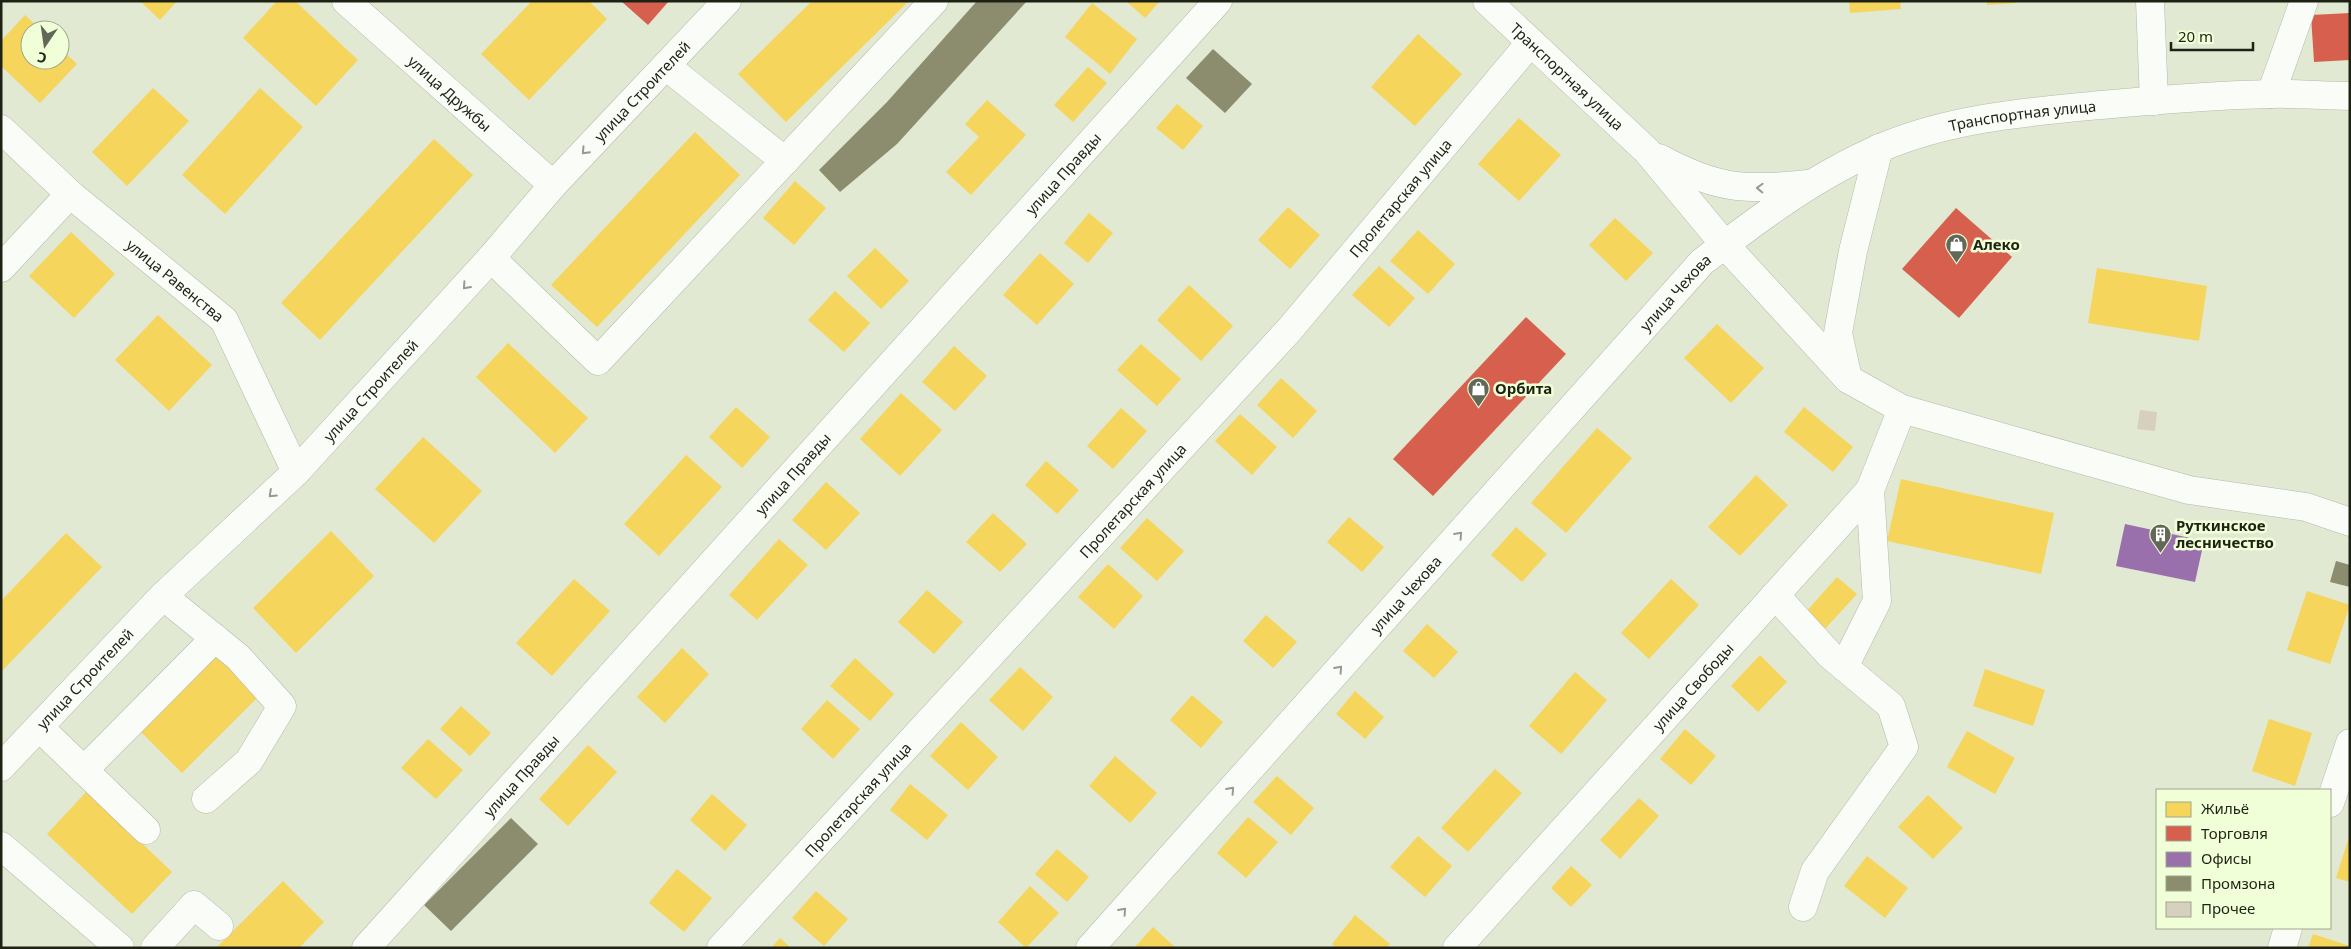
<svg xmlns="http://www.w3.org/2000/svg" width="2351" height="949" font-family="'Noto Sans',sans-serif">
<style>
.homes{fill:#f6d55c}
.shops{fill:#d6604d}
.offices{fill:#9970ab}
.industry{fill:#8c8c6e}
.building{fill:#d7d0be}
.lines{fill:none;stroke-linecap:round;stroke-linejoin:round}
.minor-casing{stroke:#b3baa9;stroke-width:29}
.minor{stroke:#fafcf8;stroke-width:28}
.oneway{stroke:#979a91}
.labels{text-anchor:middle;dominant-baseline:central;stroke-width:5;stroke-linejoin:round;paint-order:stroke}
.street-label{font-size:15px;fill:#1e2214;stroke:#f1ffd8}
.poi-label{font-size:15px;font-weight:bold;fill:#1e2214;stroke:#f1ffd8;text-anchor:start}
</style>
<rect width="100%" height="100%" fill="#e1e9d3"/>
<!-- homes -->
<g class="homes">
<path d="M140,1H177L160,20Z"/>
<path d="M277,1H295L358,60L316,106L243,38Z"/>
<path d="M532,1H589L607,19L529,100L481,54Z"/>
<path d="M812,1H909L786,122L738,74Z"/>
<path d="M1126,1H1160L1145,18Z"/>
<path d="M1849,1H1900L1901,9L1850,13Z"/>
<path d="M1987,1H2016V3L1987,5Z"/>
<path d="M1092,3L1137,39L1110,74L1065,37Z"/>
<path d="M25,15L41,30H30V60H60V48L77,64L40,103L1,66V41Z"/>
<path d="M1418,34L1462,74L1415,126L1371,87Z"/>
<path d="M1088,67L1107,83L1073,122L1054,105Z"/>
<path d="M153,88L189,121L127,186L92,152Z"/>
<path d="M260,88L303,127L225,214L182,175Z"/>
<path d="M987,100L1026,135L971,195L946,172L979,137L965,124Z"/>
<path d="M1177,104L1203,126L1183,150L1156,128Z"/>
<path d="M1519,118L1561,155L1519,201L1478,164Z"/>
<path d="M695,132L740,175L597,327L551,285Z"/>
<path d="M434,139L473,175L320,340L281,303Z"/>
<path d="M795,181L826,208L794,245L763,218Z"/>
<path d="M1288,207L1320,235L1290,269L1258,240Z"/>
<path d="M1089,213L1113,233L1088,263L1064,243Z"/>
<path d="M1615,218L1653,253L1626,281L1589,245Z"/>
<path d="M1418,230L1455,264L1428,294L1390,261Z"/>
<path d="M71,232L115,274L74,318L29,276Z"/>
<path d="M875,248L909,281L881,309L847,276Z"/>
<path d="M1040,253L1074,284L1037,325L1003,295Z"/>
<path d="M1379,266L1415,298L1389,327L1352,295Z"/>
<path d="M2097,268L2207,286L2199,341L2088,323Z"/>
<path d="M1189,285L1233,326L1201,361L1157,320Z"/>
<path d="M835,291L870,323L844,352L808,320Z"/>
<path d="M158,315L212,365L169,411L115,360Z"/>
<path d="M1717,324L1764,368L1731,403L1684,358Z"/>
<path d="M508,343L588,418L555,453L476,377Z"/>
<path d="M1141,344L1181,379L1157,406L1117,370Z"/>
<path d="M954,346L987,376L955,411L922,382Z"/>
<path d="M1281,378L1317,411L1293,438L1257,405Z"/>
<path d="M901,393L942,430L900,476L860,439Z"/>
<path d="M736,407L770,437L742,468L709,437Z"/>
<path d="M1804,407L1853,447L1833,472L1784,432Z"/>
<path d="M1121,408L1147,431L1113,469L1087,446Z"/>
<path d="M1240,414L1277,447L1252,475L1215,441Z"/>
<path d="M1597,428L1632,458L1566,533L1531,503Z"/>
<path d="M423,437L482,491L434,543L375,489Z"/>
<path d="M686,455L722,487L659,556L624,524Z"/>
<path d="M1046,461L1079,490L1057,514L1025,485Z"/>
<path d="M1756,475L1788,505L1740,556L1708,527Z"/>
<path d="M1901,479L2054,513L2041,574L1887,541Z"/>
<path d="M826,482L860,513L826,550L792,520Z"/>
<path d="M993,513L1027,544L1000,572L966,542Z"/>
<path d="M1349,517L1384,547L1362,572L1327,542Z"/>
<path d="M1147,518L1184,551L1157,581L1120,548Z"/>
<path d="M1516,527L1547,554L1522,582L1491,555Z"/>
<path d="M331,531L374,576L296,653L253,608Z"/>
<path d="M66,533L102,567L1,672V601Z"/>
<path d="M779,539L808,565L757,620L729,595Z"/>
<path d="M1108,564L1143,596L1114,629L1078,597Z"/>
<path d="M1837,577L1857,594L1824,630L1805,613Z"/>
<path d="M574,579L610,611L552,676L516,643Z"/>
<path d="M1671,579L1699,605L1649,659L1621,633Z"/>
<path d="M927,590L963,622L934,654L898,622Z"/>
<path d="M2307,591L2350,605L2330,664L2287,650Z"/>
<path d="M1266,615L1297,642L1273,668L1243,641Z"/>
<path d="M1427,624L1458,652L1434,678L1403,651Z"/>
<path d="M682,648L709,674L665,723L637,697Z"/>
<path d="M220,653L261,694L182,773L140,731Z"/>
<path d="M1760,655L1787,682L1758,712L1731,686Z"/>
<path d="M855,658L894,694L870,721L830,686Z"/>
<path d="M1020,667L1053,697L1023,731L989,700Z"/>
<path d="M1985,669L2045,690L2033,726L1973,706Z"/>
<path d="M1575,672L1607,700L1561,754L1529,726Z"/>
<path d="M1355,691L1384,717L1365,739L1336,714Z"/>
<path d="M1192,695L1223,722L1201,748L1170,720Z"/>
<path d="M827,700L860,729L833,759L801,729Z"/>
<path d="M461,706L491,733L470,756L440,729Z"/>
<path d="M2269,719L2312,733L2295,786L2252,771Z"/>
<path d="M961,722L998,757L968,790L930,756Z"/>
<path d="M1685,729L1716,756L1691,785L1660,759Z"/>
<path d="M1967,731L2015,758L1995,794L1947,767Z"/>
<path d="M428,739L463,770L436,799L401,768Z"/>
<path d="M588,745L617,772L568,826L539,799Z"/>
<path d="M1115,756L1157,793L1130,823L1089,786Z"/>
<path d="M1495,769L1522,793L1468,852L1441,828Z"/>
<path d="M1277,776L1314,808L1291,835L1253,802Z"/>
<path d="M910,784L948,815L927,840L890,810Z"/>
<path d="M87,791L172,872L132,914L47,834Z"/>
<path d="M712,794L747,825L725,851L690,820Z"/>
<path d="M1928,795L1963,828L1933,859L1898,827Z"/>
<path d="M1639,798L1659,816L1620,859L1600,840Z"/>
<path d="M1248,817L1278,842L1246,878L1217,853Z"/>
<path d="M1418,836L1452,866L1425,897L1390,867Z"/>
<path d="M2349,837H2350V882L2336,878Z"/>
<path d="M1057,849L1089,877L1067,902L1035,874Z"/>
<path d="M1867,856L1908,888L1885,918L1844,886Z"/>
<path d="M1571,866L1592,885L1571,907L1551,888Z"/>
<path d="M677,869L712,898L684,932L649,903Z"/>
<path d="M283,881L324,922L299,948H216Z"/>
<path d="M1030,886L1059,913L1026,948L998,922Z"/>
<path d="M816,891L848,919L824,946L792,918Z"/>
<path d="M1355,915L1390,944L1387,948H1336L1332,944Z"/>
<path d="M1153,927L1176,948H1134Z"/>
<path d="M2313,934L2350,946V948H2308Z"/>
<path d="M780,938L791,948H771Z"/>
</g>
<!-- shops -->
<g class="shops">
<path d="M621,1H669L648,25Z"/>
<path d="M2350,13V60L2314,62L2311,15Z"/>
<path d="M1956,208L2012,257L1959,318L1902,269Z"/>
<path d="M1526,317L1566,354L1433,496L1393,459Z"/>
</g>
<!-- offices -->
<path class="offices" d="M2125,524L2204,541L2195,582L2116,566Z"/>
<!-- industry -->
<g class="industry">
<path d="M977,1H1027L897,144L840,192L819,170L887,102Z"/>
<path d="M1213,49L1252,84L1225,113L1186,78Z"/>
<path d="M2336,561L2350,565V587L2330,582Z"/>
<path d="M511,818L538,844L451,931L424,905Z"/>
</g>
<!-- building -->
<path class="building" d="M2140,410L2157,412L2155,431L2137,429Z"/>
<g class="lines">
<defs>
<g id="minor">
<path id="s1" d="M346,1L553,185"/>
<path id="s2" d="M1487,1L1647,151L1725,245L1848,379L1902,409L2189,490L2306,507L2350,522"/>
<path d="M2150,1L2154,101"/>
<path d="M666,66L785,161"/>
<path d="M2271,94L2304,1"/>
<path id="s3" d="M1,129L70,194L224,320L296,472"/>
<path d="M1659,158C1716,189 1745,191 1808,184"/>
<path d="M491,258L598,361L934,1"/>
<path d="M1,268L70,194"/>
<path d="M1848,379L1838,333L1853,251L1879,148"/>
<path d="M1775,595L1830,655L1891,706L1904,747L1815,871L1803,907"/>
<path d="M163,596L238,657L282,706L249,761L206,799"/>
<path d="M1844,667L1877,601L1870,490"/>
<path d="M39,727L146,830"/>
<path id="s4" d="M1,767L163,596L296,472L491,258L553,185L727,1"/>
<path d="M84,770L215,638"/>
<path d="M2330,803L2350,743"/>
<path d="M1,846L120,948"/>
<path d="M155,948L194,905L219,926"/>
<path id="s5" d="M366,948L1218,1"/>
<path id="s6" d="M721,948L1290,329L1530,43"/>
<path id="s7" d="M1090,948L1702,262C1758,219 1815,176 1880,148C1950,118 2026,112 2101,105C2157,100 2214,95 2271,94C2297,93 2323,96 2350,96"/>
<path id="s8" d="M1457,948L1870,490L1902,409"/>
<path d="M2282,948L2288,928"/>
</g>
</defs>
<!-- minor casing -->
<use href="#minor" class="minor-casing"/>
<!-- minor -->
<use href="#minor" class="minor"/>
</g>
<!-- one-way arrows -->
<defs><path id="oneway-chevron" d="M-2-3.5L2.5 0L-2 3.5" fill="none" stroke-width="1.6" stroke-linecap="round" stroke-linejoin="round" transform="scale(1.25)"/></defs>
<g class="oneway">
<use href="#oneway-chevron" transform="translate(585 151) rotate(133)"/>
<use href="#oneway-chevron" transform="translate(1760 188) rotate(-178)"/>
<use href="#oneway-chevron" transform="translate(466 286) rotate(132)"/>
<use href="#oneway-chevron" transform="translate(272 494) rotate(137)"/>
<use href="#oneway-chevron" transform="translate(1459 535) rotate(-48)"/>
<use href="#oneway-chevron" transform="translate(1339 669) rotate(-48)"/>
<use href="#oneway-chevron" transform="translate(1231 790) rotate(-48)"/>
<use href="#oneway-chevron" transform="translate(1123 911) rotate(-48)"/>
</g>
<!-- icons -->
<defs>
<symbol id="shop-pin" viewBox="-11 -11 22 30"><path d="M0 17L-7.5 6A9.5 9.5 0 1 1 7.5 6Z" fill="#626857" stroke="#f1ffd8"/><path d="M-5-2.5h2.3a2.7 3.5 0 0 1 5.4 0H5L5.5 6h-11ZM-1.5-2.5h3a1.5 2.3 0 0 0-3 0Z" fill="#fff"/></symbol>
<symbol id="building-pin" viewBox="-11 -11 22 30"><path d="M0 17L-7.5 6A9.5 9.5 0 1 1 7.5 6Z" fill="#626857" stroke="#f1ffd8"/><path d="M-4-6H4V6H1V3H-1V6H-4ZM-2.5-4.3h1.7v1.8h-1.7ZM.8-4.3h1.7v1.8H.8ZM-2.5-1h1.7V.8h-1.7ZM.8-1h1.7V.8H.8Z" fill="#fff"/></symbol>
</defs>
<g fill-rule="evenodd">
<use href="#shop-pin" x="1944" y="232" width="25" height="34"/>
<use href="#shop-pin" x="1466" y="376" width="25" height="34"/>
<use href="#building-pin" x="2148" y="522" width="25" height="34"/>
</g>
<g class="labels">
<!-- street labels -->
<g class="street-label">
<text stroke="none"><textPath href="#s2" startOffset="110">Транспортная улица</textPath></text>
<text stroke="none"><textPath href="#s4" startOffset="932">улица Строителей</textPath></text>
<text stroke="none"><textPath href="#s1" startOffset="139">улица Дружбы</textPath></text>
<text stroke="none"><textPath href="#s7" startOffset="1278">Транспортная улица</textPath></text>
<text stroke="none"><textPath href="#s5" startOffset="1042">улица Правды</textPath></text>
<text stroke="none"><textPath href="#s6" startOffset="1012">Пролетарская улица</textPath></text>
<text stroke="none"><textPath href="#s3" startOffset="231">улица Равенства</textPath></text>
<text stroke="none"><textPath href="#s7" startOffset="879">улица Чехова</textPath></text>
<text stroke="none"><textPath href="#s4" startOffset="528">улица Строителей</textPath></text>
<text stroke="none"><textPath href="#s5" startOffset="638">улица Правды</textPath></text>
<text stroke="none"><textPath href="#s6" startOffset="608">Пролетарская улица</textPath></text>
<text stroke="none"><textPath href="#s7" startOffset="474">улица Чехова</textPath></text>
<text stroke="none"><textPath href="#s4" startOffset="122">улица Строителей</textPath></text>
<text stroke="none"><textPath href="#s8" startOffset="352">улица Свободы</textPath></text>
<text stroke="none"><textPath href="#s5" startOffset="232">улица Правды</textPath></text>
<text stroke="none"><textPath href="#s6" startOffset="202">Пролетарская улица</textPath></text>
</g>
<!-- poi labels -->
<g class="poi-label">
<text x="1973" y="244">Алеко</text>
<text x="1495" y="388">Орбита</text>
<text x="2176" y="525">Руткинское<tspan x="2176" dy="17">лесничество</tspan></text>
</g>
</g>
<!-- border -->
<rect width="2351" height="949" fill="none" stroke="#1e2214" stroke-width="5"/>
<!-- legend -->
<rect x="2156" y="789" width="175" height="140" fill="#f1ffd8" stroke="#9da78a"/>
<rect x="2166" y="802" width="25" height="15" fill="#f6d55c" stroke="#9da78a"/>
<text x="2201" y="814" font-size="15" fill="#1e2214">Жильё</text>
<rect x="2166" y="826" width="25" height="15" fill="#d6604d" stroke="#9da78a"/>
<text x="2201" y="839" font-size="15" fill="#1e2214">Торговля</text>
<rect x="2166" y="852" width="25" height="15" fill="#9970ab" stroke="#9da78a"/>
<text x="2201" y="864" font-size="15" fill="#1e2214">Офисы</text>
<rect x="2166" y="876" width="25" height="15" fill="#8c8c6e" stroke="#9da78a"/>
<text x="2201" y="889" font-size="15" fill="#1e2214">Промзона</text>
<rect x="2166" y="902" width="25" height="15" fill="#d7d0be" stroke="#9da78a"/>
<text x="2201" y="914" font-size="15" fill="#1e2214">Прочее</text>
<!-- north arrow -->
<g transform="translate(45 45) rotate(193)"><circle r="24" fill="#f1ffd8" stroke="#9da78a"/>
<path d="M0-4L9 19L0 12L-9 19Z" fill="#626857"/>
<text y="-8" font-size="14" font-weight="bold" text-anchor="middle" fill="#1e2214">С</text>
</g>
<!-- scale -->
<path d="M2171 42v8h82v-8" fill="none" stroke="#1e2214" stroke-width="2.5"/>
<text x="2178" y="42" font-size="15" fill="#1e2214" stroke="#f1ffd8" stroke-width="4" paint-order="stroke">20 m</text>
</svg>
